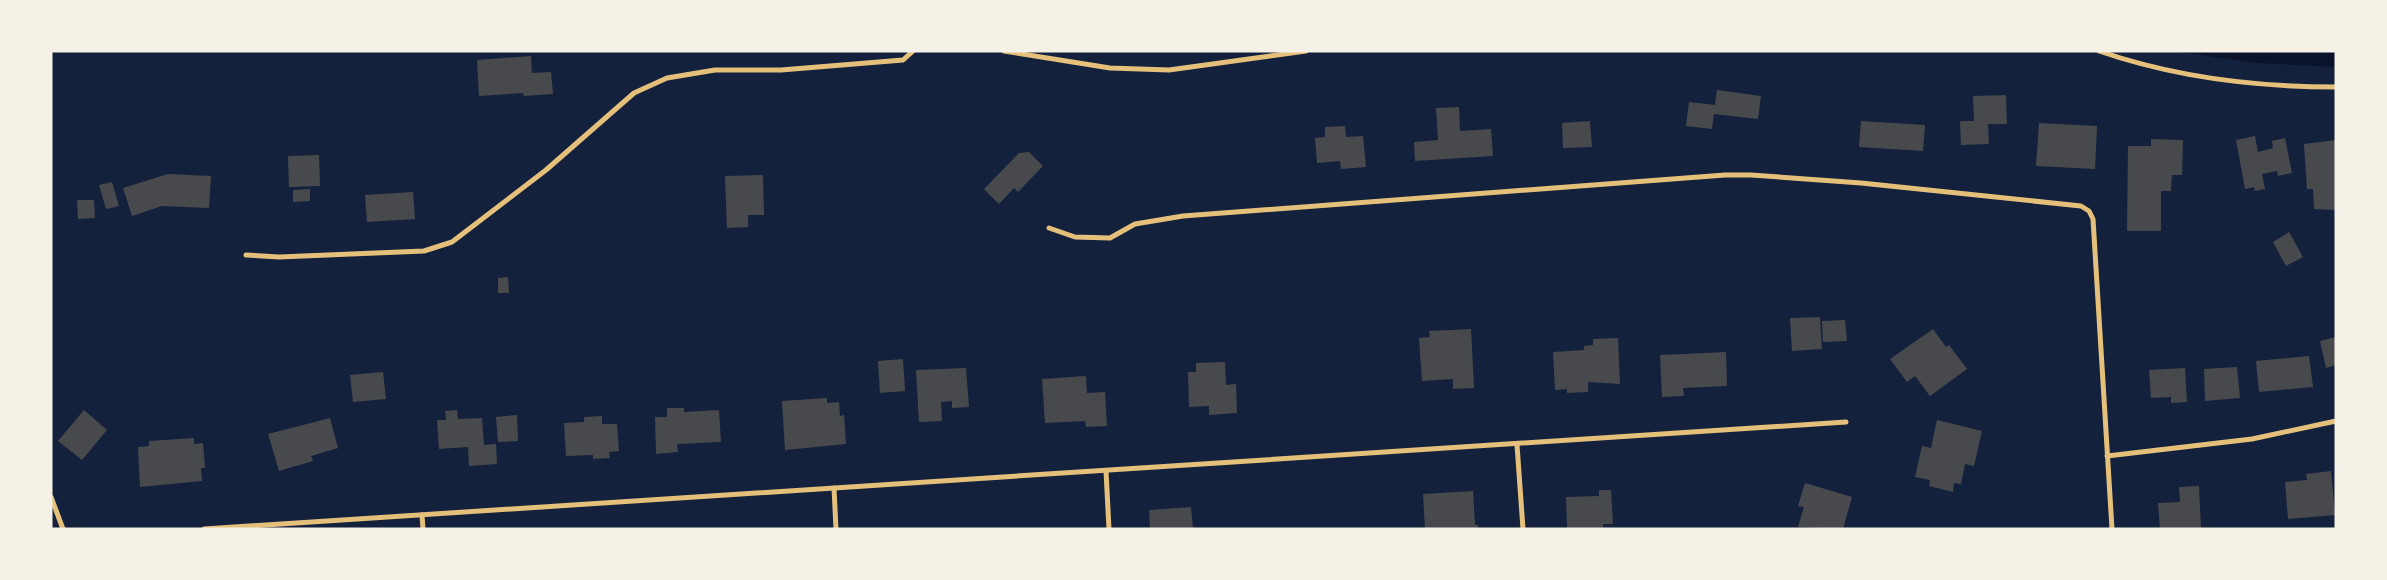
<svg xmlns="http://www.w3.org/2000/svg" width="2387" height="580" font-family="Overpass,sans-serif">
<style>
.water{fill:#0b132b}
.building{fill:#48494c}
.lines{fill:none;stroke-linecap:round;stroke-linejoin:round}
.minor{stroke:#e5c07b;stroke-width:5}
</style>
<rect width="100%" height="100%" fill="#14213d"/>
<!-- water -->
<path class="water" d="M2173,51H2336V67L2257,63Z"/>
<!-- building -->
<g class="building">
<path d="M531,56L532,73L551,72L553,94L524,96L523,93L479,96L477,60Z"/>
<path d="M1717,90L1761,96L1758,119L1714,114L1712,129L1686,126L1689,102L1715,105Z"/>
<path d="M2006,95L2007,124H1988L1989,144L1961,145L1960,121H1974L1973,96Z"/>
<path d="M1459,107L1460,131L1491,129L1493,156L1415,161L1414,142L1438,140L1436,108Z"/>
<path d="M1590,121L1592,147L1563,148L1562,123Z"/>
<path d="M1861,121L1925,125L1923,151L1859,147Z"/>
<path d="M2039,123L2097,126L2095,169L2036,166Z"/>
<path d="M1345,126L1346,137L1363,136L1366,167L1341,169L1340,161L1317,163L1315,138L1325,137V127Z"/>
<path d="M2255,136L2258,152L2273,148L2272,141L2285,138L2292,173L2278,176L2277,171L2262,174L2265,189L2255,191L2254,187L2245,189L2236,140Z"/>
<path d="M2151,139L2183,140L2182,175H2172L2171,191H2161V231H2127L2128,146H2151Z"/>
<path d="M2336,140V210L2314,209L2313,189H2307L2304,144Z"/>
<path d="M1029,152L1043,166L1018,192L1014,188L999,204L984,189L1019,153Z"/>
<path d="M319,155L320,186L289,187L288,156Z"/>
<path d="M168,174L211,176L209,208L162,206L132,216L123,188Z"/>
<path d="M763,175L764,215H748V227L727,228L725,176Z"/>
<path d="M112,182L119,206L106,209L99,185Z"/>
<path d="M310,189V201L293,202V190Z"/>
<path d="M413,192L415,219L367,222L365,195Z"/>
<path d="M77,200H94L95,218L78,219Z"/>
<path d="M2289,232L2303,257L2286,266L2273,242Z"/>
<path d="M508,277L509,293H498V278Z"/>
<path d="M1820,317L1822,349L1792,351L1790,318Z"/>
<path d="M1845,320L1847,341L1823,342L1822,321Z"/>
<path d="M1471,329L1474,388L1453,389V379L1422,381L1419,338L1430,337L1429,331Z"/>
<path d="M1933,329L1946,347L1949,345L1967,369L1930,396L1915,376L1907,382L1890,359Z"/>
<path d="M2336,337V365L2326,368L2320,341Z"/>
<path d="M1618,338L1620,384L1588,382V392L1567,393V389L1555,390L1553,352L1584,350V346L1593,345V339Z"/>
<path d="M1726,352L1727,386L1683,388L1684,396L1662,397L1660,355Z"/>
<path d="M2309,356L2313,387L2259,392L2256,361Z"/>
<path d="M903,359L905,391L880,393L878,361Z"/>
<path d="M1225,362L1226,385L1236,384L1237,413L1209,415V406L1189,407L1188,372H1196V363Z"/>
<path d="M2237,367L2240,398L2205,401L2204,369Z"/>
<path d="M966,368L969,407L952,408V401L941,402L942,421L919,422L916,370Z"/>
<path d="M2185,368L2187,402L2171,403V397L2151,398L2149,370Z"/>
<path d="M383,372L386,399L353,402L350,375Z"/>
<path d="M1086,376L1087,393L1105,392L1107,426L1086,427L1085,421L1045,423L1042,379Z"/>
<path d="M827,398V403L839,402L840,416L844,415L846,444L785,450L782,401Z"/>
<path d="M667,408H684V412L719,410L721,442L677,444L678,452L656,454L655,417H667Z"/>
<path d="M84,410L107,430L82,460L58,441Z"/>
<path d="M457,410L458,419L482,418L484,445L496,444L497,464L469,466L468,447L439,449L437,420H446L445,411Z"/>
<path d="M517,415L518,441L498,442L496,417Z"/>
<path d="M602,416V424H617L619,451L609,452L610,458L593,459V455L566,456L564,423L584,422V417Z"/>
<path d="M330,418L338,448L311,456L313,461L279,471L268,434Z"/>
<path d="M1937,420L1982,431L1974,466L1965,464L1961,484L1954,483L1953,492L1929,486L1930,480L1915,477L1922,446L1931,448Z"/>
<path d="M194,438V444L203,443L205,468H201L202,481L140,487L138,447L149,446V441Z"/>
<path d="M2331,471L2335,515L2288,519L2285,482L2307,480L2306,474Z"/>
<path d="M1805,483L1852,497L1843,529L1798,527L1804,507L1798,506Z"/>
<path d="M2199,486L2201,529H2160L2158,503L2180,502L2179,487Z"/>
<path d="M1599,490H1611L1613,524H1603V529H1567L1566,497L1599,496Z"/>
<path d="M1473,491L1475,525H1478V529H1425L1423,494Z"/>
<path d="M1191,507L1193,529H1150L1149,510Z"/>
</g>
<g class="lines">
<!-- minor -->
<g class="minor">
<path d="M1004,51L1110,68L1169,70L1306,51"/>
<path d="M2099,51C2174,77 2256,87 2336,87"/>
<path d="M1049,228L1075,237L1110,238L1135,224L1183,216L1725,175H1751L1861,183L2081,206L2089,211L2093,219L2112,529"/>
<path d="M246,255L279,257L424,251L452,242L546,170L634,93L667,78L715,70H781L903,60L913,51"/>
<path d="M1517,445L1523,529"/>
<path d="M2107,456L2252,439L2336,421"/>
<path d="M1106,471L1109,529"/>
<path d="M834,488L836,529"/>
<path d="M51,497L63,529"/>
<path d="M422,515L423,529"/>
<path d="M204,529L1846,422"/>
</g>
</g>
<!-- border -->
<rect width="2387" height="580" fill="none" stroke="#f6f1e7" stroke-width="105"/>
</svg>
